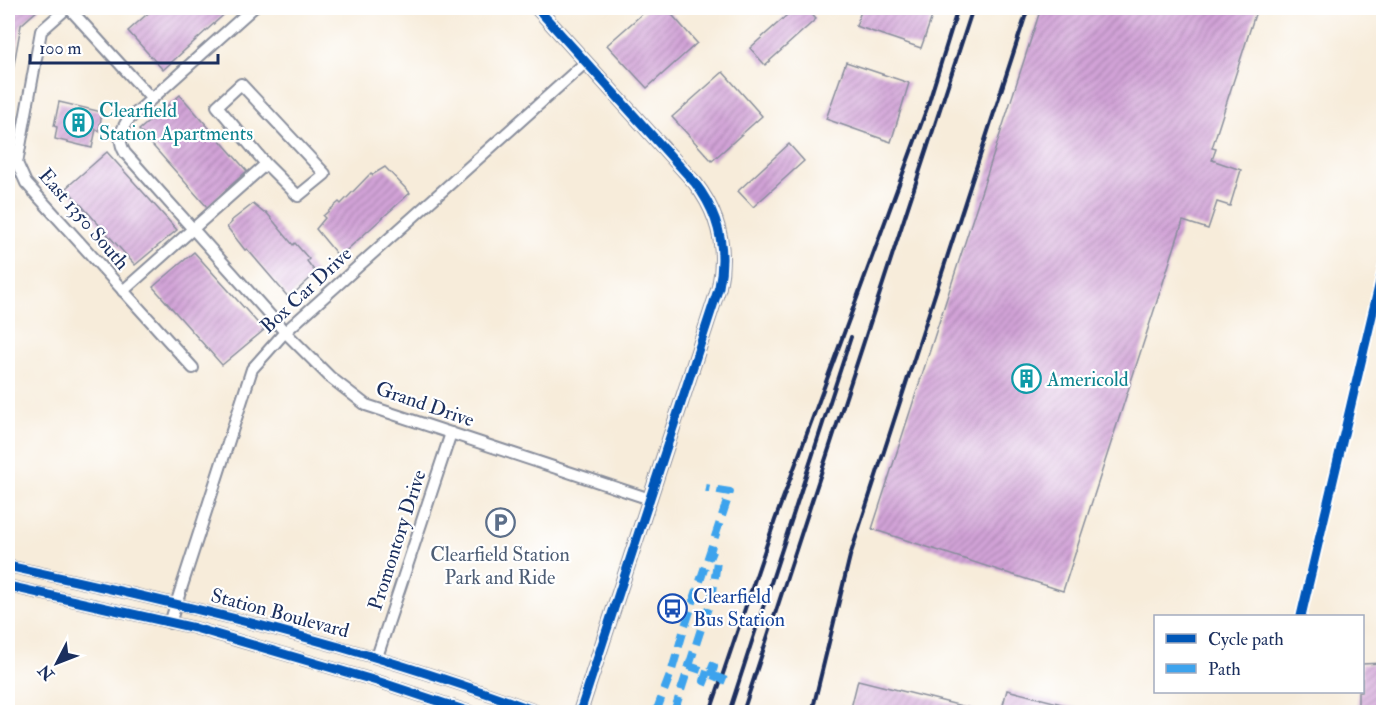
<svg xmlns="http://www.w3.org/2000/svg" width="1391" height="720" font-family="'IM FELL Double Pica',serif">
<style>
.building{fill:url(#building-hatch)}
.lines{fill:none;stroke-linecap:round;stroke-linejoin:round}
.minor-casing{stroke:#898e9c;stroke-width:14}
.tertiary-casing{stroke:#898e9c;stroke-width:16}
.minor{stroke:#fff;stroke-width:10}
.tertiary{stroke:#fff;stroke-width:14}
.rail{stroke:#1b2f5e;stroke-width:4}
.quiet{stroke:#3da3ed;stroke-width:8;stroke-dasharray:15 8;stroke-linecap:butt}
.cycleway-casing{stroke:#fff;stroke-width:13}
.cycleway{stroke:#0057b8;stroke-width:9}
.labels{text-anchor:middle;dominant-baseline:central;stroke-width:4.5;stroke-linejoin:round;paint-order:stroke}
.culture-label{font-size:20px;fill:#0d838f;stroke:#fff;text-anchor:start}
.street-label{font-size:20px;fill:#1b2f5e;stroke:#fff}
.service-label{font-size:20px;fill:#4e5e75;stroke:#fff}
.transit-label{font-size:20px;fill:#164399;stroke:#fff;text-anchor:start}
</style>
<defs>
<pattern id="building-hatch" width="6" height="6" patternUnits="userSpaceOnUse" patternTransform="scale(1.5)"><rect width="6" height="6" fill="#d2a3d7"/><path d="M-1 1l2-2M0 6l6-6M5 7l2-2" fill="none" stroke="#aa85b2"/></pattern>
</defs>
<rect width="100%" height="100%" fill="#fff"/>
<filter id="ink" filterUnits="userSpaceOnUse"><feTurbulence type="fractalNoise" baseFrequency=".0167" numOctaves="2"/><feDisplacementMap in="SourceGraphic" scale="12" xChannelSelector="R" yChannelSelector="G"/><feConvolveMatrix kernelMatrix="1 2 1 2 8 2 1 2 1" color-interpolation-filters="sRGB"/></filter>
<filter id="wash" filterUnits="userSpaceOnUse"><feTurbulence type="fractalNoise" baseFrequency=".008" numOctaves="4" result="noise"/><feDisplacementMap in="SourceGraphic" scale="24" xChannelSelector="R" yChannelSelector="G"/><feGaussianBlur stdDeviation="1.35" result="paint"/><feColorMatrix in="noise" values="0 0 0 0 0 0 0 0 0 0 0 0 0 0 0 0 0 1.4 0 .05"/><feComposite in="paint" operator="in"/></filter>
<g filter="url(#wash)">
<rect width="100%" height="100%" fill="#f7ecda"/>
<g id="blocks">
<!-- building -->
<g class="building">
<path d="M8,8H40L21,25L13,70L8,69Z"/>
<path d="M154,8H231L163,70L128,31Z"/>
<path d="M649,8H666L697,43L647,88L607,45Z"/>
<path d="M795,8H806L816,19L765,65L750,48Z"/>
<path d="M862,8L880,12L881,8H935L921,48L856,26Z"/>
<path d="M1041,8H1257L1212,148L1216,149L1212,160L1241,170L1230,206L1217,202L1208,229L1183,221L1063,591L872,529Z"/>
<path d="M846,62L909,83L891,142L826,119Z"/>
<path d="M723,72L762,116L712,161L672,117Z"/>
<path d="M180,95L247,171L207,207L139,130Z"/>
<path d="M59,102L102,112L99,131L96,129L92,148L55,139L57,127L54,126Z"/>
<path d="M789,144L804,161L753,207L738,191Z"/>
<path d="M107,152L177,230L135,265L66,188Z"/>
<path d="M385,167L410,193L339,257L316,229L325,218L323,216L339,202L341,204L371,173L372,175Z"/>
<path d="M253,204L264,213L266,212L293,245L295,243L309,259L307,261L316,273L289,298L247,249L245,250L227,227L232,222L231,221Z"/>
<path d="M194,252L264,330L222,365L153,287Z"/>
<path d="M1383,663V712H1358V692H1362V664Z"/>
<path d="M858,680L974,709L973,712H850Z"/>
<path d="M1007,690L1081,709L1080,712H1001Z"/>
</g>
</g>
</g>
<g filter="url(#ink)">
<use href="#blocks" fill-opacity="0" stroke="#898e9c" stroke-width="1.5"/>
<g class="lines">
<defs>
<g id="minor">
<path d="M67,8L41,31L17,163L26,183L193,368"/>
<path d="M69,8L151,98"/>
<path d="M253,8L127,121C120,132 118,141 125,153L285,332L330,377L366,405L650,499"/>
<path d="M123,291L266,164L217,106L241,84L325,174L298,196L266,164"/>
<path d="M8,566C187,605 365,647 538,712"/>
<path d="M8,586L195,628L380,682L470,712"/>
<path d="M170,623L252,369L285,332L586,62"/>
<path d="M377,657L451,433"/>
</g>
<path id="tertiary" d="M537,8L695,183C719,214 727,249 719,287L580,712"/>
</defs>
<!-- minor casing -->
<use href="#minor" class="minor-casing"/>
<!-- tertiary casing -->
<use href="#tertiary" class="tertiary-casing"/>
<!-- minor -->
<use href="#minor" class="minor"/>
<!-- tertiary -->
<use href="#tertiary" class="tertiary"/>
<!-- rail -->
<g class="rail">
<path d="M710,712L775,520L927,108L958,8"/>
<path d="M729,712L851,337"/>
<path d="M743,712L973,8"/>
<path d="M812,712L850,556L1028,8"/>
</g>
<!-- quiet -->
<g class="quiet">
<path d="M709,665L714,667L709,683L704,681Z"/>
<path d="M689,666L713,592L717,561L716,557L709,554"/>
<path d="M712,675L729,682L727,685"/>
<path d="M656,712L672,670L684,629L730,492L706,488"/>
<path d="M674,712L689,666L707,672"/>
</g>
<defs>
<g id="cycleway">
<path d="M537,8L695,183C719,214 727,249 719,287L580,712"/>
<path d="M8,566C187,605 365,647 538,712"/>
<path d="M8,586L195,628L380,682L470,712"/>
<path d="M1301,616L1384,265"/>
</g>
</defs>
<!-- cycleway casing -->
<use href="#cycleway" class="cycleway-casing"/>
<!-- cycleway -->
<use href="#cycleway" class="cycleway"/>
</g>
</g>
<!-- icons -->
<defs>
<symbol id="building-ring" viewBox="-11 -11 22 22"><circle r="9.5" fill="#fff" stroke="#0f9aa8" stroke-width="1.5"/><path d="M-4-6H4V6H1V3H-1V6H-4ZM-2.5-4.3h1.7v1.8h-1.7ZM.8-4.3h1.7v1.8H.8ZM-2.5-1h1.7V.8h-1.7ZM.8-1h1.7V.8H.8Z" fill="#0f9aa8"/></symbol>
<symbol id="parking-ring" viewBox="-11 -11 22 22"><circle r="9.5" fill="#fff" stroke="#5c6f8a" stroke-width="1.5"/><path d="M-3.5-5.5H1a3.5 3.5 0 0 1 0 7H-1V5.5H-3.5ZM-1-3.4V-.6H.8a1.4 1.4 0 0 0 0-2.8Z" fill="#5c6f8a"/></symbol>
<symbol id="bus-ring" viewBox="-11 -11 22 22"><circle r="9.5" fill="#fff" stroke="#1a4fb4" stroke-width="1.5"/><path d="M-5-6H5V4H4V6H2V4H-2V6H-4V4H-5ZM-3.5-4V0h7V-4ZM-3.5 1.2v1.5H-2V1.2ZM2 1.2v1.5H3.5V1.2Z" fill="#1a4fb4"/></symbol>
</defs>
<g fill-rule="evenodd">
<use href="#building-ring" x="62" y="106" width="33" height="33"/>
<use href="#building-ring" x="1010" y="362" width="33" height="33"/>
<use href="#parking-ring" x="484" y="506" width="33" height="33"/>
<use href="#bus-ring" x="656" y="592" width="33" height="33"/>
</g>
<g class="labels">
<!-- culture labels -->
<g class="culture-label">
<text x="99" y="110">Clearfield<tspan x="99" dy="23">Station Apartments</tspan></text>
<text x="1047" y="379">Americold</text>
</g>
<!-- street labels -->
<g class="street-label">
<text transform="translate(84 219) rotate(49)">East 1350 South</text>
<text transform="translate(306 290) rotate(-43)">Box Car Drive</text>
<text transform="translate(425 404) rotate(19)">Grand Drive</text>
<text transform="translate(397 540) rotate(-72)">Promontory Drive</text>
<text transform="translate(280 613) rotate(15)">Station Boulevard</text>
</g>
<!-- service labels -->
<g class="service-label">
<text x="500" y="554">Clearfield Station<tspan x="500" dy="23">Park and Ride</tspan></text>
</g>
<!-- transit labels -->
<g class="transit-label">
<text x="693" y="596">Clearfield<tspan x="693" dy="23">Bus Station</tspan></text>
</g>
</g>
<!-- margin -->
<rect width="1391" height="720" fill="none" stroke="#fff" stroke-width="30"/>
<!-- legend -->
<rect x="1154" y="615" width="210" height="78" fill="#ffffff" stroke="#a4acbf" stroke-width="1.5"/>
<rect x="1166" y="634" width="30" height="9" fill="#0057b8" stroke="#a4acbf" stroke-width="1.5"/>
<text x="1208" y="645" font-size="18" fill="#1b2f5e">Cycle path</text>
<rect x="1166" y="664" width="30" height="9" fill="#3da3ed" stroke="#a4acbf" stroke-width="1.5"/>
<text x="1208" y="675" font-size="18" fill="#1b2f5e">Path</text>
<!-- north arrow -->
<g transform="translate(57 663) rotate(228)" stroke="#ffffff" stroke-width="4.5" paint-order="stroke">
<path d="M0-4.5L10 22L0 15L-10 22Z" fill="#1b2f5e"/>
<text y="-9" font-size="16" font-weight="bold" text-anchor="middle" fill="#1b2f5e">N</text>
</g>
<!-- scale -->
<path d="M30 54v9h188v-9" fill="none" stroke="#1b2f5e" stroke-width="3"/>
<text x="39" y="54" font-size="18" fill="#1b2f5e" stroke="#ffffff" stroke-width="4.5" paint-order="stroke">100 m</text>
</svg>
